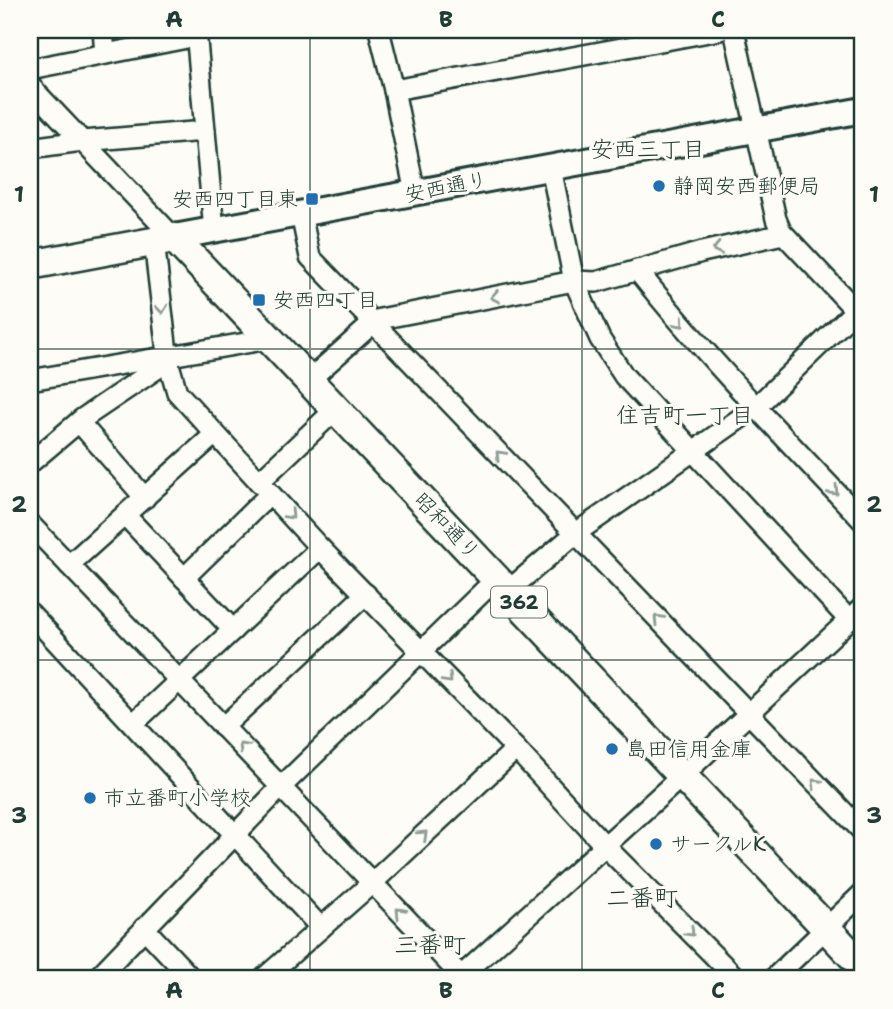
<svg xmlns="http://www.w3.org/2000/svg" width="893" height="1009" font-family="'Shantell Sans','Klee One',sans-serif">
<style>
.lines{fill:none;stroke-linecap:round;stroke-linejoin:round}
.minor-casing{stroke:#1f3d34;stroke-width:24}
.major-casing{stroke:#1f3d34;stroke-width:30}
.highway-casing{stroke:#1f3d34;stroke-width:33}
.minor{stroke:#fdfcf7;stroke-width:19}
.major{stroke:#fdfcf7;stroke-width:24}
.highway{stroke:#fdfcf7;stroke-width:28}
.oneway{stroke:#8e9c96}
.grid{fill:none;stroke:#1f3d34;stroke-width:2;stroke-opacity:0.55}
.poi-dot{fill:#1f6fb2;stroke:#fdfcf7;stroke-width:2.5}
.labels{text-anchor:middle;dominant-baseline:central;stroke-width:6;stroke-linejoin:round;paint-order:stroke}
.shield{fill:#fdfcf7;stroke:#62766e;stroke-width:2}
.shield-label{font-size:19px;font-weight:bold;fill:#1f3d34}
.poi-label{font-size:21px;fill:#1f3d34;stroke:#fdfcf7;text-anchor:start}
.street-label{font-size:21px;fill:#1f3d34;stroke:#fdfcf7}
.neighbourhood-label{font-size:23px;fill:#1f3d34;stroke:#fdfcf7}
.quarter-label{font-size:24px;fill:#1f3d34;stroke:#fdfcf7}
.neatline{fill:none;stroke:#1f3d34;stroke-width:2.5}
.grid-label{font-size:23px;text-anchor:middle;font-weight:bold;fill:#1f3d34}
</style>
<rect width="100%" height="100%" fill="#fdfcf7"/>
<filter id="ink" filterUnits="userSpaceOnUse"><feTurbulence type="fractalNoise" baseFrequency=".0143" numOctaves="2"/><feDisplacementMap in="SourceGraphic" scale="14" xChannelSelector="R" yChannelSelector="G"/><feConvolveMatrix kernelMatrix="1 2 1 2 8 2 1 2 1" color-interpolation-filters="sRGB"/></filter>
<g filter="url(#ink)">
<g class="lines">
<defs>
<g id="minor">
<path d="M103,30L105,54"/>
<path d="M196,30L214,231"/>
<path d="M379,30L394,90L415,193"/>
<path d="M734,30L776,219L781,231L863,318"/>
<path d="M30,69L197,36"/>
<path d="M30,86L174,238"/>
<path d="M394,90L720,30"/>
<path d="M30,148L82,141L205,131"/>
<path d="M551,168L574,281L600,339L624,376L849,620"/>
<path d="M301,214L310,257L863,832"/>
<path d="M154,241L168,361L177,392L320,548L516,749L605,846L737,979"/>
<path d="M637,270C707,358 786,439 863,521"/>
<path d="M30,380L269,339"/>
<path d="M309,380L373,323L380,319L574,281L596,282L702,252L783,234"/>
<path d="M79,422L145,498"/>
<path d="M30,463L82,419L168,361"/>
<path d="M259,482L336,409"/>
<path d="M125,515L233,630"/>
<path d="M30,524L464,979"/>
<path d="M69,565L215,434"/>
<path d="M184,578L270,494"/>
<path d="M509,590L576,533L755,408L863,303"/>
<path d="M30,613L321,928"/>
<path d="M133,724L320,548"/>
<path d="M223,727L366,594"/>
<path d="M144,928L192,979"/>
<path d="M96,979L281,787L497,578"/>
<path d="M263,979L372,883L516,749"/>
<path d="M458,979L683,775L863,607"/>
<path d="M773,979L863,893"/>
</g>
<path id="major" d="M158,240L863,110"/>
<path id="highway" d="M30,265L174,238L863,967"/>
</defs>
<!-- minor casing -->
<use href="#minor" class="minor-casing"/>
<!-- major casing -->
<use href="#major" class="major-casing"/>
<!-- highway casing -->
<use href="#highway" class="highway-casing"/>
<!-- minor -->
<use href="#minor" class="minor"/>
<!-- major -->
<use href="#major" class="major"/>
<!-- highway -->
<use href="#highway" class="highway"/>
</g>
<!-- one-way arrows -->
<defs><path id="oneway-chevron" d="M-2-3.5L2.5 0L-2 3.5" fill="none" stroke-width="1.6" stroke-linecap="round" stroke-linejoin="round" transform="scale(1.75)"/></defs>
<g class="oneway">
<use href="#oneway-chevron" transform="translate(717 249) rotate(167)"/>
<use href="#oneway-chevron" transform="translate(495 297) rotate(169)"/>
<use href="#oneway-chevron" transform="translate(162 309) rotate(84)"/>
<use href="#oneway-chevron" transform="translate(680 323) rotate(49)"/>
<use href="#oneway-chevron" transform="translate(500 455) rotate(-134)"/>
<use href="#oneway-chevron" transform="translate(834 491) rotate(46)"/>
<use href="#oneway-chevron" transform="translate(290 515) rotate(47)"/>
<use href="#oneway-chevron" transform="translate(658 619) rotate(-134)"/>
<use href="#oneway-chevron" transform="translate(448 679) rotate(46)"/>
<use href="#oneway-chevron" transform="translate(243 747) rotate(-134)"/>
<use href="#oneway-chevron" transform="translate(816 783) rotate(-134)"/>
<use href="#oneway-chevron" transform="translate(423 835) rotate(-43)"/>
<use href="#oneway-chevron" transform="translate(400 912) rotate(-134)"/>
<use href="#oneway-chevron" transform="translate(690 932) rotate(45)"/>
</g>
</g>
<!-- grid -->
<path class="grid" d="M310,30V979M582,30V979M30,349H863M30,660H863"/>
<!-- markers -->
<g class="poi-dot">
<circle cx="659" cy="186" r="7"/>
<rect x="305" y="192" width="14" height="14" rx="3.5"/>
<rect x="252" y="293" width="14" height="14" rx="3.5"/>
<circle cx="612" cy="749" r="7"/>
<circle cx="90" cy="798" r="7"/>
<circle cx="656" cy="844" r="7"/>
</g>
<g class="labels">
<!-- shield labels -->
<rect class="shield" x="491" y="586.5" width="56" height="31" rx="5"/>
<g class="shield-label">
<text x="519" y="602">362</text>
</g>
<!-- poi labels -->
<g class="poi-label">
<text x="673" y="186">静岡安西郵便局</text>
<text x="298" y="199" text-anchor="end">安西四丁目東</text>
<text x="273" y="300">安西四丁目</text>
<text x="626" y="749">島田信用金庫</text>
<text x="104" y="798">市立番町小学校</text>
<text x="670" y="844">サークルK</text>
</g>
<!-- street labels -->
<g class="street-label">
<text transform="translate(446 187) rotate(-11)">安西通り</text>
<text transform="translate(447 526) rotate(46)">昭和通り</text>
</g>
<!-- neighbourhood labels -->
<g class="neighbourhood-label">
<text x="648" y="149">安西三丁目</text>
<text x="685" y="415">住吉町一丁目</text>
</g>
<!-- quarter labels -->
<g class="quarter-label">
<text x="642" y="898">二番町</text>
<text x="430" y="945">三番町</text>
</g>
</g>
<!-- margin -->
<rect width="893" height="1009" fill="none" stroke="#fdfcf7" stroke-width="77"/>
<rect x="38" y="38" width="816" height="932" class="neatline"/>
<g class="grid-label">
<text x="174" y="27">A</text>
<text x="446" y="27">B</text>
<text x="718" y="27">C</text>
<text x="19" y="202">1</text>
<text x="874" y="202">1</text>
<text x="19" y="512">2</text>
<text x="874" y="512">2</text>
<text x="19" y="823">3</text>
<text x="874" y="823">3</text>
<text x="174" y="998">A</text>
<text x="446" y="998">B</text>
<text x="718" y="998">C</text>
</g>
</svg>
